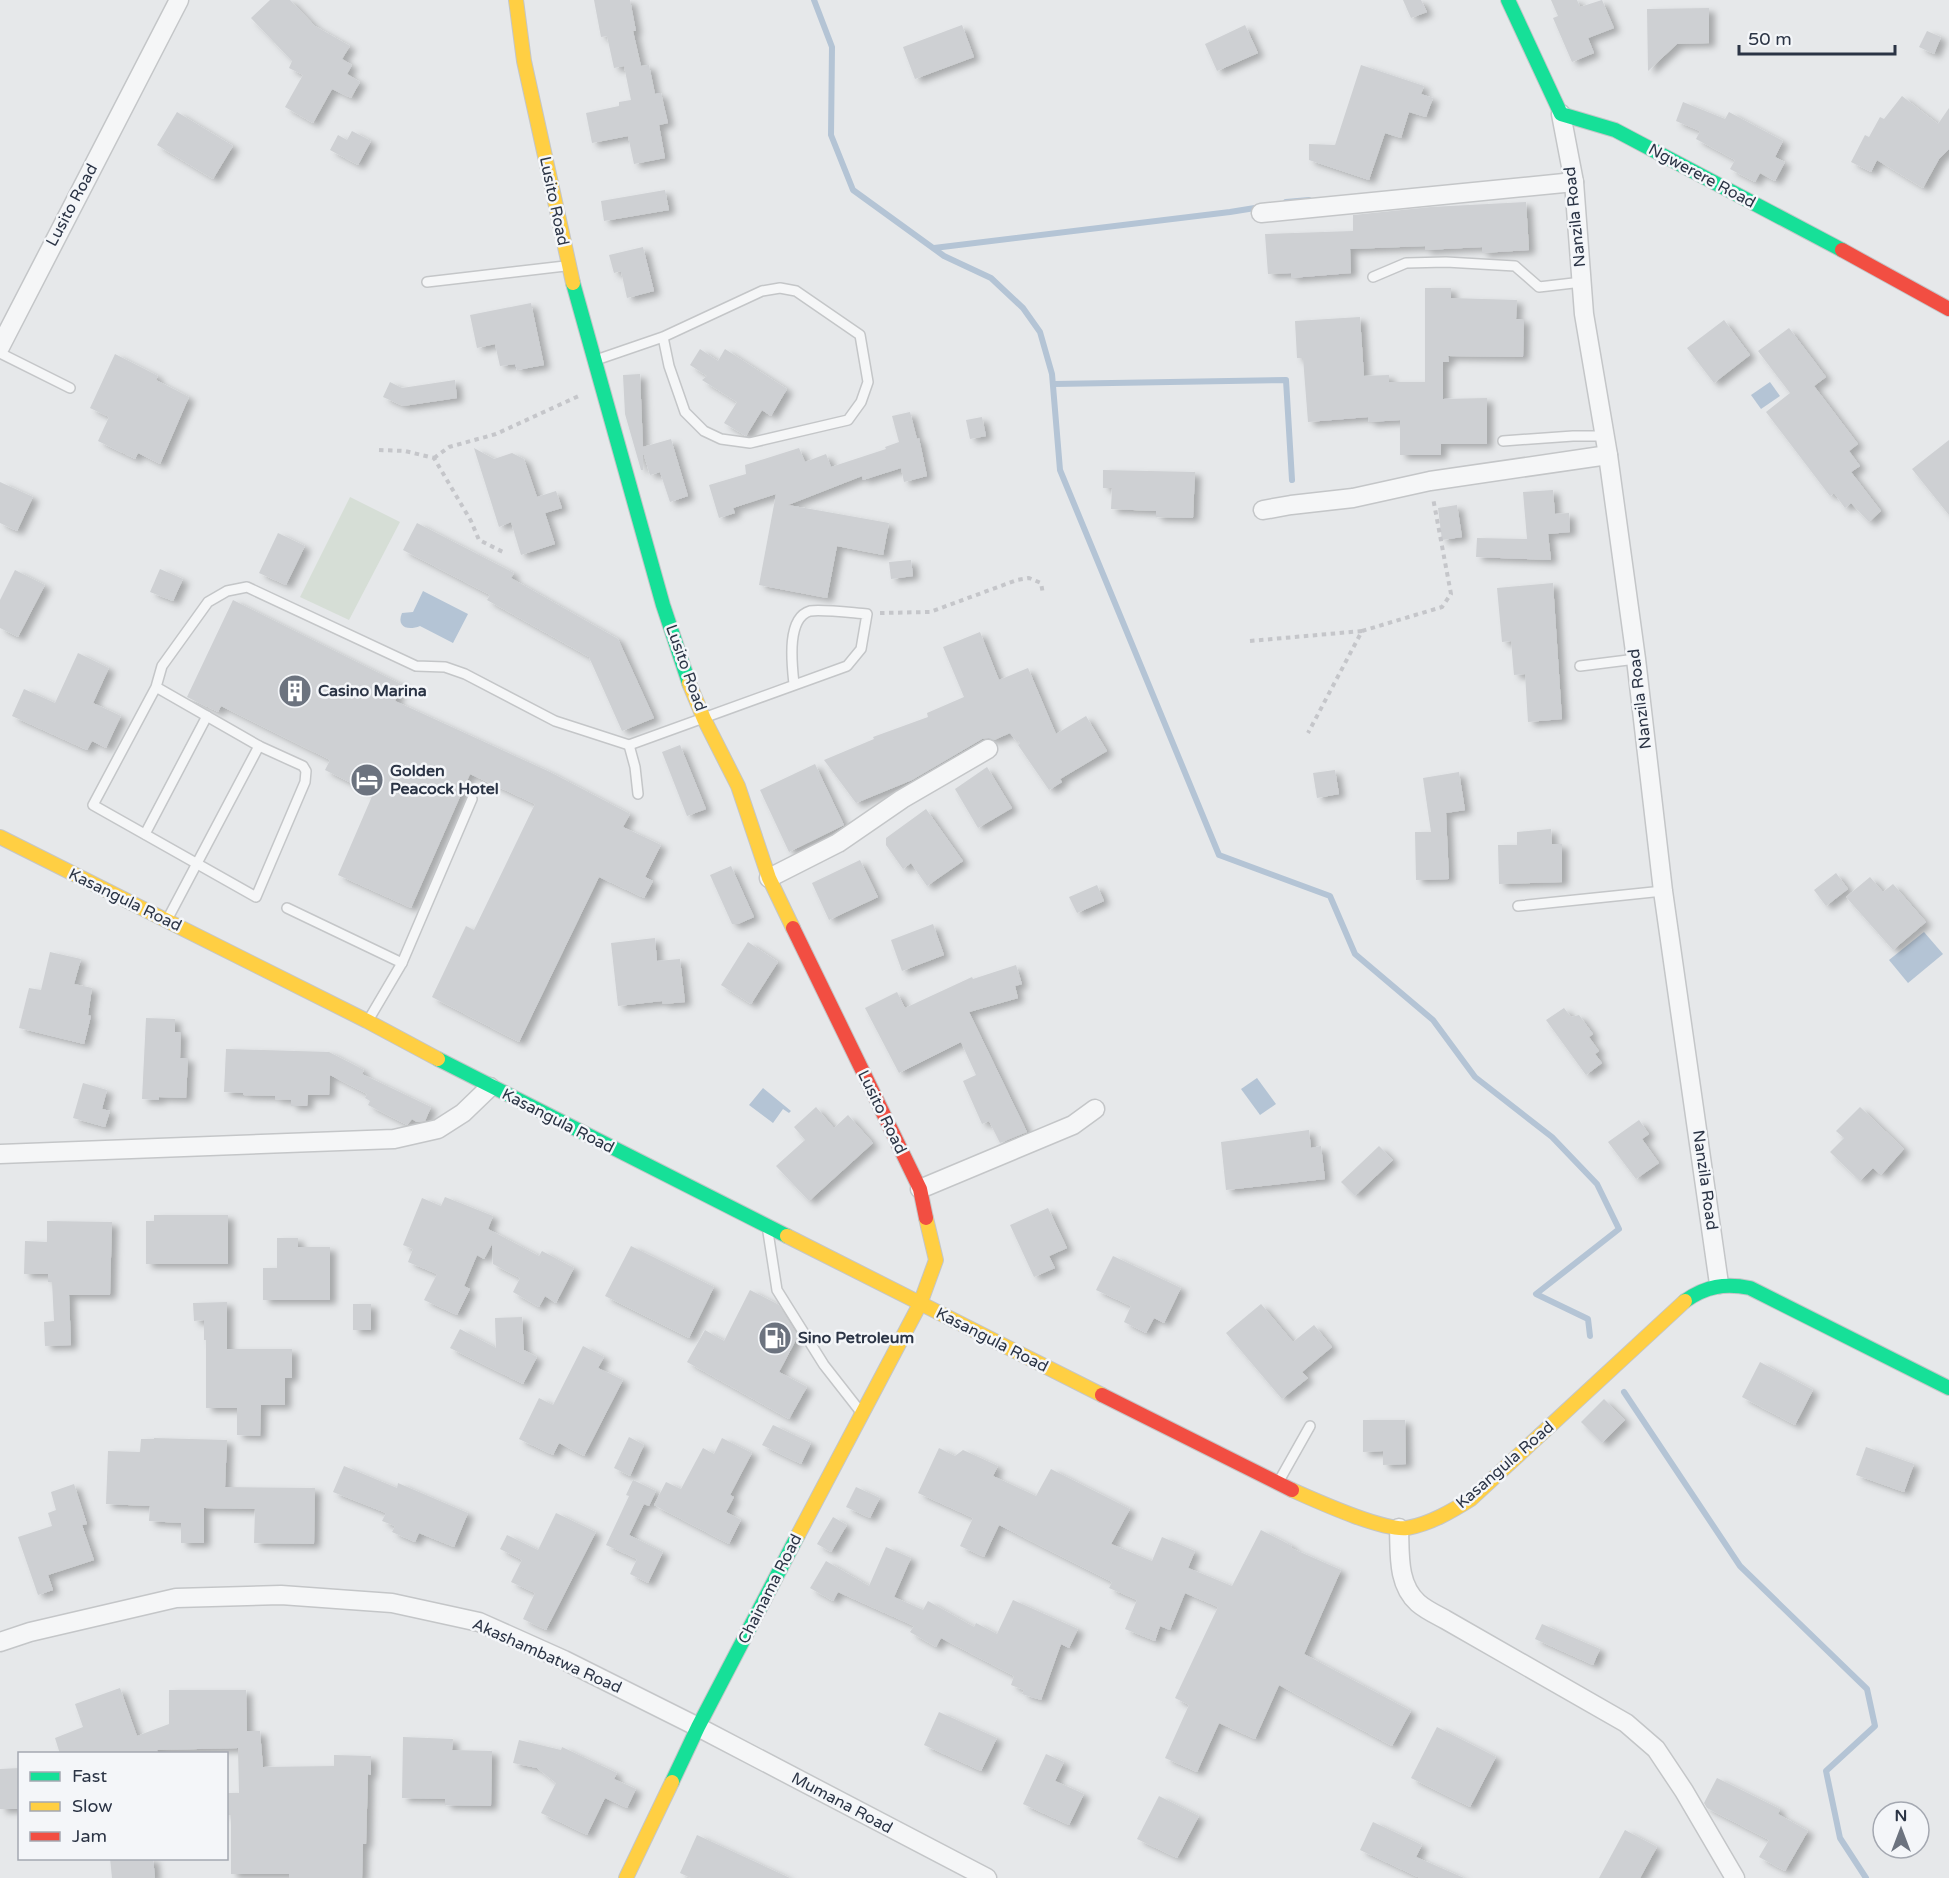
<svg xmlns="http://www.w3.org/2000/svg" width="1949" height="1878" font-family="'Varela Round',sans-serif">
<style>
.green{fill:#d6ded6}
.water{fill:#b4c4d5}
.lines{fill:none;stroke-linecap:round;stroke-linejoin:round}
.stream{stroke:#b4c4d5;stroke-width:6}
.building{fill:#ced0d3;filter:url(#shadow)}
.lane-casing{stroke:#c4c6c8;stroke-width:12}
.street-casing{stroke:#c4c6c8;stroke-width:21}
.fast-casing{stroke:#c4c6c8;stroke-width:16}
.slow-casing{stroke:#c4c6c8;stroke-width:16}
.jam-casing{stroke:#c4c6c8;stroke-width:16}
.path{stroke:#c5c6ca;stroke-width:4;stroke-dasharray:4.5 4.5;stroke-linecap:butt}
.lane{stroke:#f5f6f7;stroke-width:9}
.street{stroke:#f5f6f7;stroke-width:18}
.fast{stroke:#16e098;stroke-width:14}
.slow{stroke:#ffcf43;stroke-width:14}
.jam{stroke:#f24e42;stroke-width:14}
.labels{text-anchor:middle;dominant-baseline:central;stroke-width:5;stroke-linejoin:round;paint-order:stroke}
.street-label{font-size:16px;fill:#2b3445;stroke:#f4f6f9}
.poi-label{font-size:16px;font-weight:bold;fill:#2b3445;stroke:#f4f6f9;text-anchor:start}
</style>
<defs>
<filter id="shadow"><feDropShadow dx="6" dy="4" stdDeviation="3" flood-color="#0004"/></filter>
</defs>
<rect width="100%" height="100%" fill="#e6e8ea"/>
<!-- green -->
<path class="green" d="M350,497L400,522L349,620L300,597Z"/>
<!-- water -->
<g class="water">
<path d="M1770,382L1780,396L1761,409L1751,395Z"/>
<path d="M423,591L468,614L453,643L420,626C408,631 396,627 402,613L413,612Z"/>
<path d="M1924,932L1943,954L1908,983L1889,960Z"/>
<path d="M1257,1078L1276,1104L1260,1115L1241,1089Z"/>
<path d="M763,1088L791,1111L789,1113L783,1109L773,1123L749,1105Z"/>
</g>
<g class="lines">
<!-- stream -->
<g class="stream">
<path d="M814,0L832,47L831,135L853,190L944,256L991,278L1023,308L1040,332L1052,374L1060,470L1219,855L1330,896L1355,954L1433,1020L1475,1077L1552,1137L1597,1184L1619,1229L1536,1294L1588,1319L1590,1336"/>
<path d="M1286,202L1309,200"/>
<path d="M934,248L1230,212L1261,207"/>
<path d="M1054,384L1286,380L1292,480"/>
<path d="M1624,1392L1740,1566L1867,1689L1875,1726L1826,1771L1840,1838L1866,1878"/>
</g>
</g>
<!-- building -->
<g class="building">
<path d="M270,0H290L315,26L350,46L342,59L352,65L347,74L360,82L351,98L332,89L313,123L285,107L303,75L289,68L292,61L251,18Z"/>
<path d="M594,0H630L636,31H633L641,66L649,65L655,94L661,93L668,123L659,125L665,158L634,164L628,136L592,143L586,113L619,106V102L631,100L624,66L614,68L607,36L601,37Z"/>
<path d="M1403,0H1421L1427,12L1411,18Z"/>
<path d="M1551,0H1577L1580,7L1602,0L1614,28L1588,38L1594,53L1572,62L1553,18L1558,16Z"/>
<path d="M1709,8V43L1677,44L1648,71L1647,9Z"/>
<path d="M962,25L974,57L915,79L903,47Z"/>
<path d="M1245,25L1258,53L1217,71L1205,44Z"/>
<path d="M1927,31L1941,37L1934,54L1919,47Z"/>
<path d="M1361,65L1424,86L1421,94L1433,98L1426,117L1409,112L1401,138L1385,133L1369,180L1309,160V144L1335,145Z"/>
<path d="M1902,96L1938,124L1949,108V149L1939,159L1923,188L1877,160L1871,172L1851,162L1865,135L1869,137L1880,117L1884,119Z"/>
<path d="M1683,102L1725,119L1729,112L1783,141L1775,157L1785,162L1775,181L1760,173L1755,182L1730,169L1735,160L1696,139L1700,131L1676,121Z"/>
<path d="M177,112L233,146L213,179L157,145Z"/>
<path d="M352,131L371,141L358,165L330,150L338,135L347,140Z"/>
<path d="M665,190L669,210L604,221L601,201Z"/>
<path d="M1526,202L1529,250L1482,253V247L1425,250V246L1350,249L1351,273L1291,278V273L1268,274L1265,234L1353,231V215L1431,207Z"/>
<path d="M643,247L654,291L627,298L621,271L614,273L609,255Z"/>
<path d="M1425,288H1451V298L1517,300L1516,319H1524L1523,357L1448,356L1449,362H1443V399L1487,398V444H1441V455H1400V420L1369,422L1368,417L1308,422L1303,358H1297L1295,321L1360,317L1364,376L1389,375V382H1425Z"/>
<path d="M531,303L544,365L517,370L515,364L500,366L495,344L477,348L470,315Z"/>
<path d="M1724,320L1750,355L1714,383L1687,348Z"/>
<path d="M1789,328L1826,377L1814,386L1858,444L1849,451L1860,466L1851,472L1881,511L1869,522L1851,503L1845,508L1834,493L1830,496L1766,412L1790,393L1758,351Z"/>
<path d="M700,349L718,361L725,349L787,389L771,416L762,410L746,436L724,423L737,402L702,380L707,376L690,365Z"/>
<path d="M115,354L158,376L156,380L189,397L160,464L138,453L135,459L98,441L109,417L90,408Z"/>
<path d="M640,374L643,447L671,439L688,496L670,502L660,472L650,475L643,452V470H641L625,414L623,375Z"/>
<path d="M455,380L457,398L403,406L383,397L390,382L402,388Z"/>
<path d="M910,412L917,439L919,438L927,476L904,482L901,468L863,480L862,476L788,505L889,523L883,555L837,546L827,598L759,585L776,494L733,508L735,513L719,518L709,485L746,474L745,465L799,448L805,462L826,454L831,467L886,449L885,447L899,442L892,416Z"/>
<path d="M982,417L986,436L970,439L966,420Z"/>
<path d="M1949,440V515L1912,469Z"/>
<path d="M474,448L494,459L512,453L524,459L537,497L556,491L562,508L545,513L555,544L521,555L511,522L499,527Z"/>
<path d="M1103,470L1195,472L1193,518L1156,517V511L1111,509L1112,488H1103Z"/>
<path d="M0,482L33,497L17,531L0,523Z"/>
<path d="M1553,490L1555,514L1569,513L1570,532L1548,534L1551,560L1476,557L1477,538L1527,539L1523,492Z"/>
<path d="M1457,505L1462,537L1442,540L1438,508Z"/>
<path d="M417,523L514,573L511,578L618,639L654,718L622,731L589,657L487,600L490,595L403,550Z"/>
<path d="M278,533L305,546L286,585L259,573Z"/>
<path d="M911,560L913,576L891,579L889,562Z"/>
<path d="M160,569L183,579L173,601L150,592Z"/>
<path d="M15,570L45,585L18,637L0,628V600Z"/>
<path d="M1553,583L1562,719L1528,722L1525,674L1514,675L1511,641L1502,642L1497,588Z"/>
<path d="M233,600L403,685L395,701L550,772L630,814L623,827L661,845L645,877L653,881L644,898L599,877L519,1042L432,997L466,926L474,930L535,804L470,774L411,908L338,875L373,794L325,770L330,760L221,706L218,712L187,697Z"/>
<path d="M980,632L999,680L1028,668L1056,734L1086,716L1107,751L1060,779L1062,782L1049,790L1018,745L1020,743L1018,741H1016L1010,733L994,740L989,738L982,739L912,780L856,803L824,760L874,739L873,737L928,717L927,713L964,697L943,647Z"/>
<path d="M78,653L109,668L93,703L121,716L106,748L92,741L87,750L12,716L24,689L55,703Z"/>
<path d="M680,745L706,809L687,816L662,752Z"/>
<path d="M815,764L844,825L789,852L760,790Z"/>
<path d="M987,767L1012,808L978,828L955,789Z"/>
<path d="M1335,770L1339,794L1317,798L1313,773Z"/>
<path d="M1459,772L1465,810L1446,813L1449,879L1416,880L1415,832H1431L1423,778Z"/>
<path d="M926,809L963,861L927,886L911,863L903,869L886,845V838Z"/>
<path d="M1551,829L1552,844H1562V882L1499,884L1498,845H1517V832Z"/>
<path d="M860,860L878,897L829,920L812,883Z"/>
<path d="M731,866L754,917L738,924H732L710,875Z"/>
<path d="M1836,873L1848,889L1826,906L1814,890Z"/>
<path d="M1870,877L1883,892L1893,884L1926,922L1893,950L1846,897Z"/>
<path d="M1097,885L1104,901L1077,913L1069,897Z"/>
<path d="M933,924L944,955L902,971L891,940Z"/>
<path d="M655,938L657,961L680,959L685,1002L663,1004L662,1001L618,1006L611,943Z"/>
<path d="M748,942L778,962L751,1004L721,985Z"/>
<path d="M50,952L81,959L74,984L92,988L88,1015L91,1016L84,1044L19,1028L29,988L41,990Z"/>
<path d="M1016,965L1022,984L1015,986L1018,998L969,1012L1027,1132L1000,1143L989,1121L982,1124L963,1081L976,1075L961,1042L899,1073L865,1008L897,992L905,1008L972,977L973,979Z"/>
<path d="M1564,1008L1571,1017L1579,1015L1593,1034L1589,1037L1599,1051L1595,1054L1602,1063L1586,1075L1546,1020Z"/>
<path d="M146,1018L175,1019V1032H181L180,1058H188L186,1098L159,1097V1100L142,1099Z"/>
<path d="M226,1049L329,1052L364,1070L362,1074L431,1107L425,1121L417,1122L412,1119L407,1125L368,1105L370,1101L365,1098L367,1094L330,1075L329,1095H308L307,1106H291V1100L275,1099V1096L243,1095V1093L224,1092Z"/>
<path d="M83,1083L107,1090L102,1109L110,1111L105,1127L73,1118Z"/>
<path d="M816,1107L834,1128L848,1115L873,1143L809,1201L776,1166L805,1140L794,1127Z"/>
<path d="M1860,1107L1904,1149L1881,1175L1873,1168L1860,1181L1830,1152L1844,1138L1836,1131Z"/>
<path d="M1639,1120L1649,1134L1642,1139L1659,1163L1636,1179L1608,1142Z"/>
<path d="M1309,1130L1311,1148L1321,1146L1325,1179L1226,1190L1221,1142Z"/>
<path d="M1379,1146L1393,1160L1355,1196L1341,1182Z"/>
<path d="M445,1197L493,1216L488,1229L539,1256L542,1251L574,1268L556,1303L545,1296L539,1307L513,1292L520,1278L493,1264L492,1244L484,1259L477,1255L464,1286L470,1289L457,1315L424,1300L437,1274L408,1262L413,1249L403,1245L422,1198L441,1206Z"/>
<path d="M1048,1208L1067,1248L1049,1256L1055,1268L1034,1277L1010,1225Z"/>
<path d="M154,1215H228V1264H146V1221H154Z"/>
<path d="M47,1221L112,1222L110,1295H69L71,1345L45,1346L44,1322L54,1321L52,1282H48V1274H24L25,1241L47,1242Z"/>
<path d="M277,1238H298V1247H330V1300H263V1268H277Z"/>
<path d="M631,1246L714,1287L689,1338L605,1296Z"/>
<path d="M1113,1256L1181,1288L1164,1323L1154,1318L1146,1333L1124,1322L1131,1306L1096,1290Z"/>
<path d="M750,1290L779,1305L798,1336L779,1372L807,1387L789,1419L687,1362L705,1330L724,1341Z"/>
<path d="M227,1302V1349H292V1378H285V1405H261L260,1436L237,1435V1408H206V1340H204V1320L194,1321L193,1303Z"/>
<rect x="353" y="1304" width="18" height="26"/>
<path d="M1261,1304L1293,1342L1314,1325L1332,1347L1302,1372L1308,1378L1282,1399L1226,1333Z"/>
<path d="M522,1317L524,1350L537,1357L523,1384L450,1348L460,1329L496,1348L495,1318Z"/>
<path d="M583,1346L604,1357L598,1368L623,1380L584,1456L559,1443L553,1455L519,1439L539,1398L553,1405Z"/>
<path d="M1760,1362L1813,1390L1795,1425L1742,1397Z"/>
<path d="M1604,1399L1625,1420L1602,1443L1581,1422Z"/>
<path d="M1363,1420H1405L1406,1464L1383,1465V1451L1363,1452Z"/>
<path d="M773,1425L811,1443L801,1464L762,1445Z"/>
<path d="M629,1437L644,1445L630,1476L614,1468Z"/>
<path d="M154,1438L227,1440L225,1487L315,1488L314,1544L254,1543L255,1509L204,1508V1543H181V1523L149,1521L150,1506L106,1504L108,1451L140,1452L141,1439H154Z"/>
<path d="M722,1438L752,1453L730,1495L734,1497L726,1512L741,1520L729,1544L654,1505L666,1482L681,1489L703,1448L714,1454Z"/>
<path d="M1866,1447L1914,1464L1904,1492L1856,1475Z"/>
<path d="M939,1448L955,1456L963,1450L998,1466L993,1476L1036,1496L1051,1469L1130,1509L1111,1544L1152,1561L1162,1537L1195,1551L1188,1568L1232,1586L1261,1530L1292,1546L1291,1548L1341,1570L1304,1654L1411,1711L1392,1746L1279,1685L1255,1739L1219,1723L1197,1772L1165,1758L1189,1705L1175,1698L1218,1607L1185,1593L1170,1630L1160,1626L1155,1641L1125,1629L1137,1600L1109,1588L1112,1582L999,1525L984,1557L960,1546L973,1518L918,1493Z"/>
<path d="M344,1466L397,1488L398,1483L468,1513L454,1547L419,1533L415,1542L392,1532L395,1526L382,1521L386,1513L333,1492Z"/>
<path d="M633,1480L656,1491L649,1506L644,1504L629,1535L663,1552L648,1583L630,1574L637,1559L606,1545L629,1496L626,1495Z"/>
<path d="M74,1484L87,1524L82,1525L94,1560L48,1575L53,1590L38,1595L18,1537L52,1526L48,1513L56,1510L51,1492Z"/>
<path d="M856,1487L880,1498L870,1518L846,1507Z"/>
<path d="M556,1513L596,1532L546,1630L523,1619L535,1593L511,1582L522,1560L500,1549L507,1535L538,1550Z"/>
<path d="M833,1517L847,1525L831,1552L817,1544Z"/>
<path d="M886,1547L911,1558L894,1597L923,1610L928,1601L974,1627L976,1623L997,1634L1013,1600L1078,1629L1069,1648L1061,1644L1041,1700L1022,1694L1024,1690L1011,1685L1014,1676L941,1638L936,1647L910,1632L914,1626L838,1592L833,1601L810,1588L826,1561L869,1586Z"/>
<path d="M1542,1624L1600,1649L1593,1665L1535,1639Z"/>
<path d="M120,1688L137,1736L169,1724V1690H246L247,1731H260L263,1767L334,1766V1755L371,1756V1775L368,1774L366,1844H363L362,1878H289V1874H231V1815H226V1793H239L238,1748L157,1750L158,1754H60L55,1738L83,1727L75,1704Z"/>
<path d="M939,1712L997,1738L981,1771L924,1745Z"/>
<path d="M1437,1727L1496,1757L1470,1807L1411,1778Z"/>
<path d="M403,1737L453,1739L452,1750L492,1751L491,1806L445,1805V1799L402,1798Z"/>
<path d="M519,1740L561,1750L562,1747L617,1773L614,1779L636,1789L627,1808L605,1798L587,1835L541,1813L556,1783L537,1768L513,1763Z"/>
<path d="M1046,1754L1064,1762L1055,1781L1084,1794L1069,1825L1023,1804Z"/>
<path d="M20,1768V1809H0V1769Z"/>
<path d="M1717,1778L1780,1809L1778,1814L1808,1831L1785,1871L1759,1857L1769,1840L1707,1808L1704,1803Z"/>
<path d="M1159,1796L1199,1816L1177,1858L1137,1839Z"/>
<path d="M1373,1822L1422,1845L1416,1857L1464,1878H1420L1360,1850Z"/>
<path d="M1625,1830L1657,1847L1640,1878H1599Z"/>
<path d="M697,1835L790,1878H691L680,1873Z"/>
<path d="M110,1858H153L155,1878H112Z"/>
</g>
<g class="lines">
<defs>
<g id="lane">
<path d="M1373,277L1406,263L1446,262L1515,266L1539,287L1582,282"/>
<path d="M427,282L565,266"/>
<path d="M0,353L70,388"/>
<path d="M596,360L663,337L762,291L780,288L796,291L860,335L868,382L861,402L848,420L750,443L721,439L704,431L685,412L669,366L663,337"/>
<path d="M1503,441L1573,436H1605"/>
<path d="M1580,666L1636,659"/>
<path d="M156,687L93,805L256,897L305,782L306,771L303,766L259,746L156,687L162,666L208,602L227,591L247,587L416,666L445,667L465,674L555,721L629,745L847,666L861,649L867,614C853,613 822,609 810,611C786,618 792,665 794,684"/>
<path d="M629,745L635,767L638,794"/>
<path d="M145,834L207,716"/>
<path d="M1518,906L1663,891"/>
<path d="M287,908L402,963"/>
<path d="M167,920L259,746"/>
<path d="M369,1019L402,963L472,799"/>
<path d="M768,1232L777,1290L824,1365L860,1411"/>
<path d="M1279,1481L1310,1426"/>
</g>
<g id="street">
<path d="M1561,114L1574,182L1584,314L1608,455L1636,659L1663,891L1719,1284"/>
<path d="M1261,213L1574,182"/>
<path d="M0,347L179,0"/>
<path d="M1263,510L1291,505L1353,498L1430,481L1608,455"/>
<path d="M769,878L838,843L902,799L988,749"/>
<path d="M0,1154L394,1139L438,1129L463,1113L490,1087"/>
<path d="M920,1189L1073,1125L1095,1109"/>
<path d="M1399,1528C1400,1554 1397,1584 1418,1603C1426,1610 1437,1615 1446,1620L1626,1723L1656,1749L1684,1791L1735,1878"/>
<path d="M0,1642L30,1632L176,1598L281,1595L392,1603L479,1622L564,1660L698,1727L987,1878"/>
</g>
<g id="fast">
<path d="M1508,0L1561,114L1615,130L1842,250"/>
<path d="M573,283L663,605L689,683"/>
<path d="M438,1059L787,1236"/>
<path d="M1685,1301C1706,1286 1725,1283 1750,1288L1949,1388"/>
<path d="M672,1782L698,1727L798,1535"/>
</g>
<g id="slow">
<path d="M516,0L524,61L573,283"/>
<path d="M689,683L704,719L738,786L769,878L793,928"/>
<path d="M0,837L367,1021L438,1059"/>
<path d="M787,1236L1102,1395"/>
<path d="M1292,1490C1317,1501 1382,1531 1407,1528C1430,1524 1452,1511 1471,1499L1685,1301"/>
<path d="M798,1535L920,1304L936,1260L926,1218"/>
<path d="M626,1878L672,1782"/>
</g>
<g id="jam">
<path d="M1842,250L1949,309"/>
<path d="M793,928L920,1189L926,1218"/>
<path d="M1102,1395L1292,1490"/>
</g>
</defs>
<!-- lane casing -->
<use href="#lane" class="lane-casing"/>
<!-- street casing -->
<use href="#street" class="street-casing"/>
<!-- fast casing -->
<use href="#fast" class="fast-casing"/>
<!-- slow casing -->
<use href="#slow" class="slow-casing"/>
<!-- jam casing -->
<use href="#jam" class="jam-casing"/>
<!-- path -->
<g class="path">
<path d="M379,450L405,451L434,458L471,521L479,540L505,553"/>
<path d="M434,458L449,447L496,434L581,395"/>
<path d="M880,613L930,612L1017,580L1029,578L1041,583L1043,594"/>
<path d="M1362,631L1442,607L1451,594L1433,498"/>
<path d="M1250,641L1362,631L1308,733"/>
</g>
<!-- lane -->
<use href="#lane" class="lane"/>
<!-- street -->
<use href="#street" class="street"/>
<!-- fast -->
<use href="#fast" class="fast"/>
<!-- slow -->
<use href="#slow" class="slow"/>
<!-- jam -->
<use href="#jam" class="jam"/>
</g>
<!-- icons -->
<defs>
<symbol id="building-disc" viewBox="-11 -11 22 22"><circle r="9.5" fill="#6c737f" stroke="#f4f6f9"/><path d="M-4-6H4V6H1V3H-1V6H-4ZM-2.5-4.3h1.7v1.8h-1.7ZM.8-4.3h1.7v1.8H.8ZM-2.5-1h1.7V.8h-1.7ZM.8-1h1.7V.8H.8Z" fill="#fff"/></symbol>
<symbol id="hotel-disc" viewBox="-11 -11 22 22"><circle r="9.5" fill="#6c737f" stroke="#f4f6f9"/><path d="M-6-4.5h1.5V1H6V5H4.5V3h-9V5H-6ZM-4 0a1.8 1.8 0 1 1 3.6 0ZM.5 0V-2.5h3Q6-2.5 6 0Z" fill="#fff"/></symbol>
<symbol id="fuel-disc" viewBox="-11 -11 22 22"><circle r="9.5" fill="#6c737f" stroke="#f4f6f9"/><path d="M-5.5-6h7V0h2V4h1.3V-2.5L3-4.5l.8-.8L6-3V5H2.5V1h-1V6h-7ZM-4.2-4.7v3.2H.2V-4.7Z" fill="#fff"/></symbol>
</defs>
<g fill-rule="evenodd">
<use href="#building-disc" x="276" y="672" width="38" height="38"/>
<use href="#hotel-disc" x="348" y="761" width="38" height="38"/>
<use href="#fuel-disc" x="756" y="1319" width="38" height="38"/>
</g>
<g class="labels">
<!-- street labels -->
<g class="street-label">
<text transform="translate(1702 176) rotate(28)">Ngwerere Road</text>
<text transform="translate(554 201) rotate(78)">Lusito Road</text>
<text transform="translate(72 205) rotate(-62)">Lusito Road</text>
<text transform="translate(1575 217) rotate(-96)">Nanzila Road</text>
<text transform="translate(686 668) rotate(70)">Lusito Road</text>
<text transform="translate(1640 699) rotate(-97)">Nanzila Road</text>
<text transform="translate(125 900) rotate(26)">Kasangula Road</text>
<text transform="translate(882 1112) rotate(64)">Lusito Road</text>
<text transform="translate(558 1121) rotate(27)">Kasangula Road</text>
<text transform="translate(1705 1180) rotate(82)">Nanzila Road</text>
<text transform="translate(992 1340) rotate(27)">Kasangula Road</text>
<text transform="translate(1505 1465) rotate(-41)">Kasangula Road</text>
<text transform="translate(770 1589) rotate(-63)">Chainama Road</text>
<text transform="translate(547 1656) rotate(24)">Akashambatwa Road</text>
<text transform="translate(842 1803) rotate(28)">Mumana Road</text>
</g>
<!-- poi labels -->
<g class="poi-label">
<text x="318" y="691">Casino Marina</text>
<text x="390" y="771">Golden<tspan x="390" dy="18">Peacock Hotel</tspan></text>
<text x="798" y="1338">Sino Petroleum</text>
</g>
</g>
<!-- legend -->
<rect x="18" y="1752" width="210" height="108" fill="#f4f6f9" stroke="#a4a8b1" stroke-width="1.5"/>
<rect x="30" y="1772" width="30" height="9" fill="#16e098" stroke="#a4a8b1" stroke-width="1.5"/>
<text x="72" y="1782" font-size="18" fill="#2b3445">Fast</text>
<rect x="30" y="1802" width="30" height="9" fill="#ffcf43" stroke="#a4a8b1" stroke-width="1.5"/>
<text x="72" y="1812" font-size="18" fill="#2b3445">Slow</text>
<rect x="30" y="1832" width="30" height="9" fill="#f24e42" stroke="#a4a8b1" stroke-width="1.5"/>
<text x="72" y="1842" font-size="18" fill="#2b3445">Jam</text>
<!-- north arrow -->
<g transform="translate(1901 1830)"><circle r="28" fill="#f4f6f9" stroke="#a4a8b1" stroke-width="1.5"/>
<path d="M0-4.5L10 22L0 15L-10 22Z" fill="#6c737f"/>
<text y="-9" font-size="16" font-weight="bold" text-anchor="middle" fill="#2b3445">N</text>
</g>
<!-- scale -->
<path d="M1739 45v9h156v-9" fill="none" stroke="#2b3445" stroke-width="3"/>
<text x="1748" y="45" font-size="18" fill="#2b3445" stroke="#f4f6f9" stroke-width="4.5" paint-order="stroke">50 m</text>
</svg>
